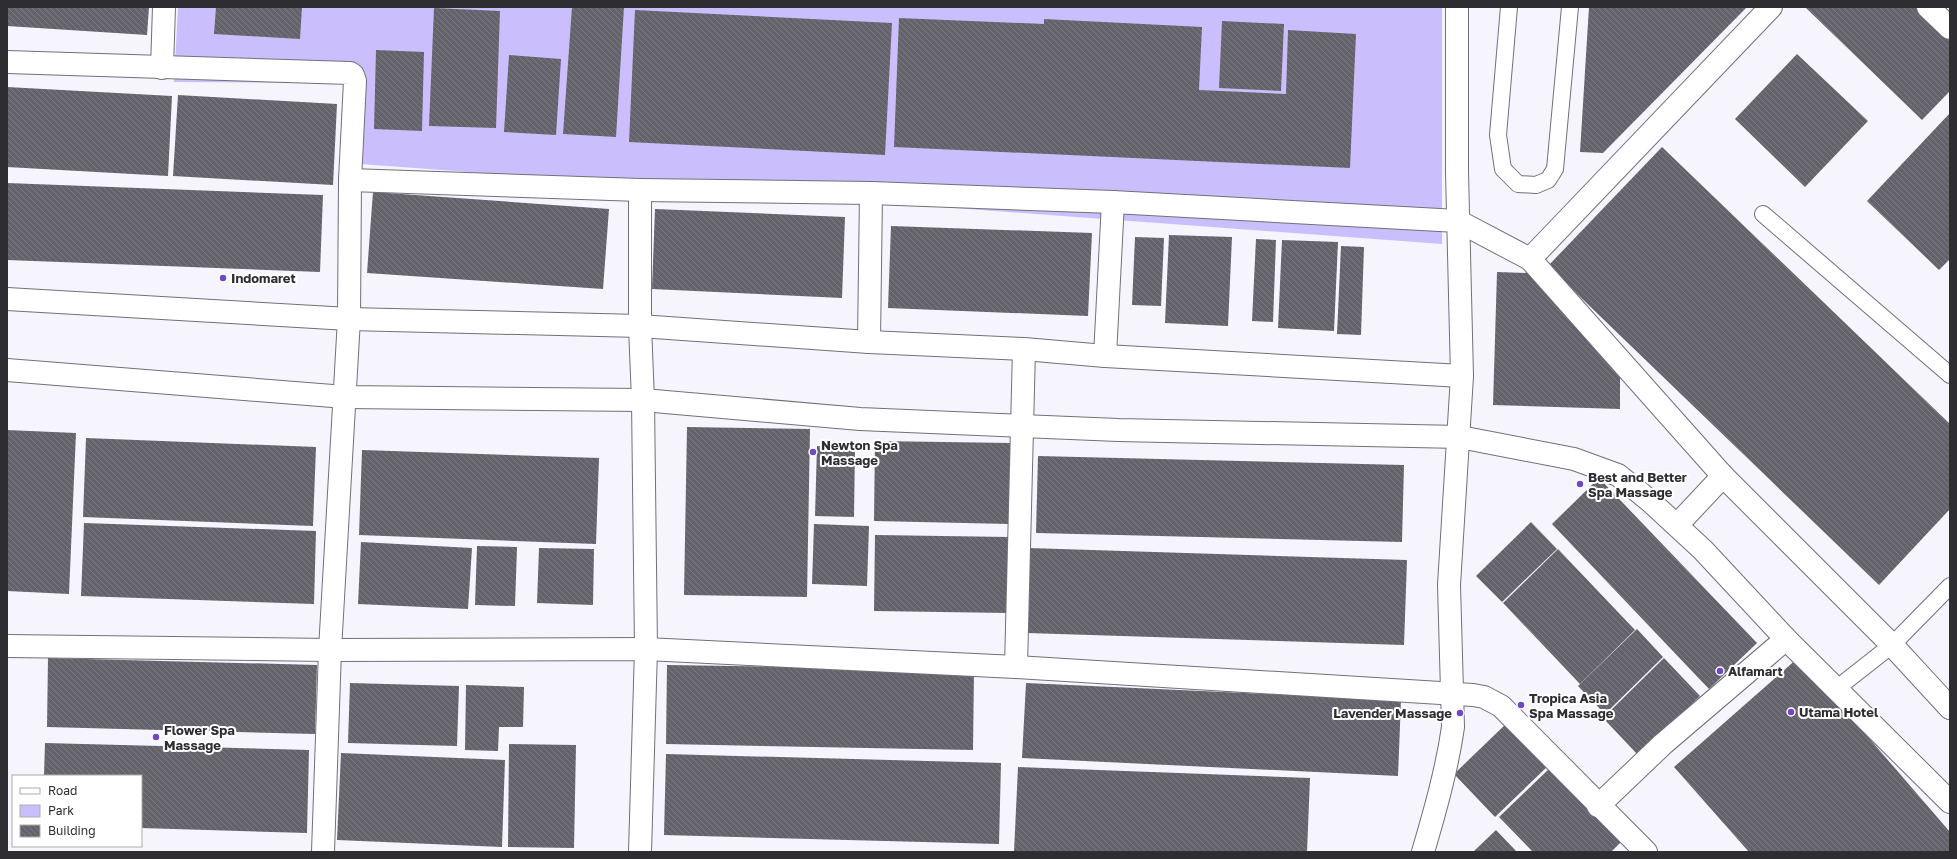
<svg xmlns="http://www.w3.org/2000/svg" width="1957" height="859" font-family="'Golos Text',sans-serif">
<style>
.park{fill:#cabffc}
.building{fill:url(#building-back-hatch)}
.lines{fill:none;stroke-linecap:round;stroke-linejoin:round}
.lane-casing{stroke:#716f79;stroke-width:18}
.street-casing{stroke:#716f79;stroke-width:24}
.secondary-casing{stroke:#716f79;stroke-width:24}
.lane{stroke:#fff;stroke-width:16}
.street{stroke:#fff;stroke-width:22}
.secondary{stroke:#fff;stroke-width:22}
.poi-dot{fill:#6e49c2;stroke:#fff;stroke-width:1.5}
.labels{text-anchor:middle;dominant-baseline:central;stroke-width:4;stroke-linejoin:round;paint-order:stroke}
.poi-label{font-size:13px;font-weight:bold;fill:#2e2d31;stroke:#fff;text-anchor:start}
</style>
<defs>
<pattern id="building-back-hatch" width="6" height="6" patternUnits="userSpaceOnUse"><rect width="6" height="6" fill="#64636c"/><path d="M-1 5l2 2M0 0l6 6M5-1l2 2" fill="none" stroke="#7b7a81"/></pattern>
</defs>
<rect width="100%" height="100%" fill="#f6f5fe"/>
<!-- park -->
<path class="park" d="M178,7H1442V244L346,163L343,83L174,82Z"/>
<!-- building -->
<g class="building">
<path d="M7,7H149L147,35L7,26Z"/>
<path d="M216,7H302L300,39L214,34Z"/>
<path d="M572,7H624L616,137L563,134Z"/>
<path d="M1589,7H1747L1603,153L1580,152Z"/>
<path d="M1805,7H1915L1950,41V91L1922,120Z"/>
<path d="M434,8L500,11L496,128L429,126Z"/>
<path d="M635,10L892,23L885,155L629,142Z"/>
<path d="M899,18L1044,24V19L1202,27L1199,90L1286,94L1288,30L1356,34L1350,168L894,147Z"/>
<path d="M1222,21L1284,24L1281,91L1219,88Z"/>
<path d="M376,50L424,52L422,131L374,129Z"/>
<path d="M1797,54L1868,121L1805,187L1735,119Z"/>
<path d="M509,55L561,59L556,135L504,132Z"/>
<path d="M7,87L172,96L168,176L7,167Z"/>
<path d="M178,95L337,104L333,185L173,176Z"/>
<path d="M1950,113V259L1939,270L1867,201Z"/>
<path d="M1662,147L1950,424V509L1879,585L1548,266Z"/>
<path d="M7,183L323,195L320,272L7,260Z"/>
<path d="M373,192L609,209L603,289L367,273Z"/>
<path d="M655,209L845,217L842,298L652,289Z"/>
<path d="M891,226L1092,233L1088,316L888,308Z"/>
<path d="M1169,235L1232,237L1228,326L1165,323Z"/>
<path d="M1135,237L1164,238L1161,306L1132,305Z"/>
<path d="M1256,239L1276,240L1273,322L1252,321Z"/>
<path d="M1282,240L1338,242L1334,331L1278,328Z"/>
<path d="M1341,246L1364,247L1361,335L1337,334Z"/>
<path d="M1497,272L1530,273L1620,367V409L1493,405Z"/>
<path d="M687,427L810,429L807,597L684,595Z"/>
<path d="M7,430L76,433L69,594L7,591Z"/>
<path d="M86,438L316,447L313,526L83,517Z"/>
<path d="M875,441L1011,443L1009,524L874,521Z"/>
<path d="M817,446L855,447L854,517L815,516Z"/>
<path d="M362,450L599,458L596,544L359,535Z"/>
<path d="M1038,456L1404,465L1402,542L1036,533Z"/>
<path d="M1599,478L1757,643L1709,689L1552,524Z"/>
<path d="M1531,522L1557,549L1502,602L1476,576Z"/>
<path d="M84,523L316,531L314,604L81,596Z"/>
<path d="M814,524L869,526L867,586L812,584Z"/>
<path d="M875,535L1009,537L1008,613L874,611Z"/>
<path d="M361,542L472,548L468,609L358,604Z"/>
<path d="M477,546L517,547L515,606L475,605Z"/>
<path d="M539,548L594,549L593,605L537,603Z"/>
<path d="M1029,548L1407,560L1404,645L1027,633Z"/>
<path d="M1558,549L1635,630L1580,684L1503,603Z"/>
<path d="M1637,629L1663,657L1605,714L1578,686Z"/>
<path d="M1799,657L1950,832V852H1749L1674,767Z"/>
<path d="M48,658L317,665L315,734L47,727Z"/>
<path d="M1664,658L1700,696L1639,756L1603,718Z"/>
<path d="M667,665L974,670L973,750L666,744Z"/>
<path d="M350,683L459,686L457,746L348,743Z"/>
<path d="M1026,683L1401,700L1398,776L1022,758Z"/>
<path d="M466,685L524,687L523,727H499L498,751L465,750Z"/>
<path d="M1508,722L1549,765L1495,817L1454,774Z"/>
<path d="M45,743L309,750L307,833L141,828V776H44Z"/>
<path d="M509,744L576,745L574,848L508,847Z"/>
<path d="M341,753L505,760L502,847L337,840Z"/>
<path d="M666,754L1001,763L999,844L664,835Z"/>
<path d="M1018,767L1310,778L1307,852H1014Z"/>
<path d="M1550,768L1621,842L1611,852H1533L1499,817Z"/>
<path d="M1496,830L1517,852H1473Z"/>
</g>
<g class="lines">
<defs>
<g id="lane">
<path d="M1509,7L1498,135L1503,169L1518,184L1536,185L1548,180L1555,169L1570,7"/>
<path d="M1763,214L1950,375"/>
<path d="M1836,689L1892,645L1950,586"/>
</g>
<g id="street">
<path d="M1928,7L1950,28"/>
<path d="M7,62L350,73L353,75L355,81L350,180L349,319L330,650L323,852"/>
<path d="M162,68L164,7"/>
<path d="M350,180L640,190L871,193L1113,202L1458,221L1530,259L1723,476L1892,645L1950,708"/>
<path d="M640,190V326L643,400L646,649L640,852"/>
<path d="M1530,259L1771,7"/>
<path d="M7,299L349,319L640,326L869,342L1024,349L1105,356L1462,376"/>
<path d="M869,342L871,193"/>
<path d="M1105,356L1113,202"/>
<path d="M7,370L345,397L643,400L860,419L1118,430L1460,437"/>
<path d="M1677,525L1723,476"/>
<path d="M7,646L330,650L646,649L1016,667L1473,695L1484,697L1501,706L1646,852"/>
<path d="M1016,667L1024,349"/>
<path d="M1598,806L1663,744L1786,639"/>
</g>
<g id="secondary">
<path d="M1460,437L1574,459L1618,475L1650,501L1703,550L1786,639L1950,802"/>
<path d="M1423,852C1435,811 1447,769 1453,727L1449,585L1462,376L1457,172V7"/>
</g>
</defs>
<!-- lane casing -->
<use href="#lane" class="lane-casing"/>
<!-- street casing -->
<use href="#street" class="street-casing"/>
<!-- secondary casing -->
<use href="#secondary" class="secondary-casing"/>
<!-- lane -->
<use href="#lane" class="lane"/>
<!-- street -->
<use href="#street" class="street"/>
<!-- secondary -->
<use href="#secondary" class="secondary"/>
</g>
<!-- markers -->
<g class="poi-dot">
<circle cx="223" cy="278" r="4"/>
<circle cx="813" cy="452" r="4"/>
<circle cx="1580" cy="484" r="4"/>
<circle cx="1720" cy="671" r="4"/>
<circle cx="1521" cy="705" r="4"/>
<circle cx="1791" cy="712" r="4"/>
<circle cx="1460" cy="713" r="4"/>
<circle cx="156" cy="737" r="4"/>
</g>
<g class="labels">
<!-- poi labels -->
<g class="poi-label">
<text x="231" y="278">Indomaret</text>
<text x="821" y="445">Newton Spa<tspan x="821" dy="15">Massage</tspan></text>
<text x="1588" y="477">Best and Better<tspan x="1588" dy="15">Spa Massage</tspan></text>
<text x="1728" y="671">Alfamart</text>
<text x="1529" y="698">Tropica Asia<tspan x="1529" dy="15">Spa Massage</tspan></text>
<text x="1799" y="712">Utama Hotel</text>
<text x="1452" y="713" text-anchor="end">Lavender Massage</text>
<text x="164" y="730">Flower Spa<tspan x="164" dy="15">Massage</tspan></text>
</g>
</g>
<!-- border -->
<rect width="1957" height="859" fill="none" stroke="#2e2d31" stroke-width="16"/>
<!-- legend -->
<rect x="12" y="775" width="130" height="72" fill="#ffffff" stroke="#ababad"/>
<rect x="20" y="788" width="20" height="6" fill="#ffffff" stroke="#ababad"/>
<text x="48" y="795" font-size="12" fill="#2e2d31">Road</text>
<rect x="20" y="805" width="20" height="12" fill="#cabffc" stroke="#ababad"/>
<text x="48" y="815" font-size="12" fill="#2e2d31">Park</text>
<rect x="20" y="825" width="20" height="12" fill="url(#building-back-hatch)" stroke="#ababad"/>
<text x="48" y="835" font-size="12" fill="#2e2d31">Building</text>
</svg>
